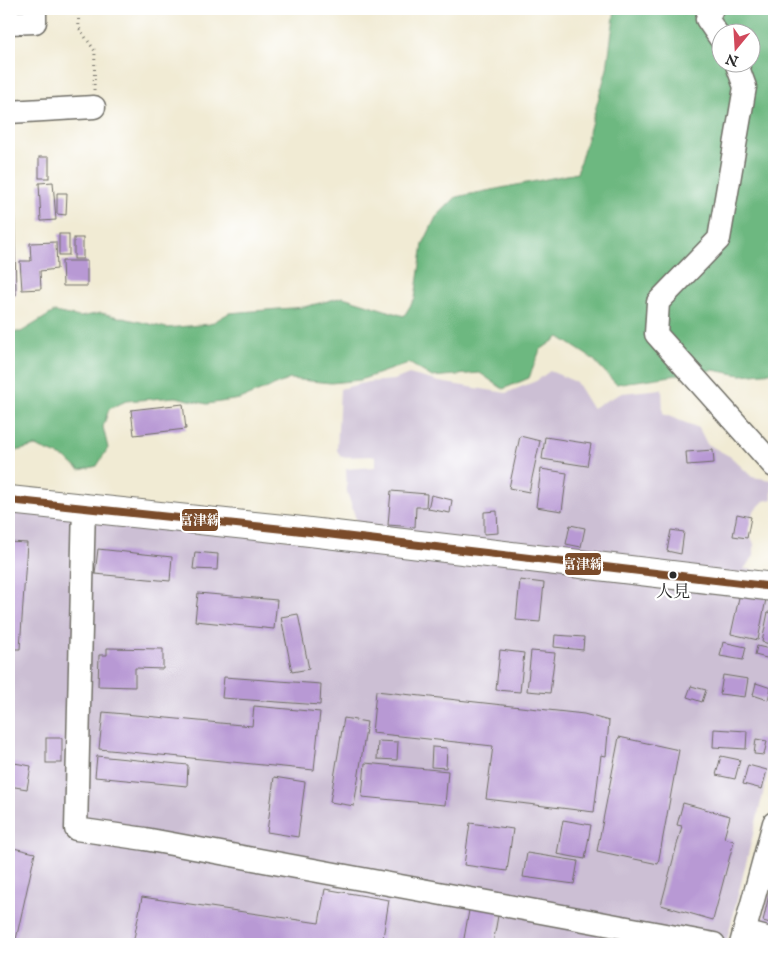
<svg xmlns="http://www.w3.org/2000/svg" width="783" height="953" font-family="'IM FELL English','Noto Serif JP',serif">
<style>
.industrial{fill:#ccbfd4}
.forest{fill:#6db880;stroke:#4c7256;fill-rule:evenodd}
.building{fill:#b899d4}
.lines{fill:none;stroke-linecap:round;stroke-linejoin:round}
.minor-casing{stroke:#706e66;stroke-width:25}
.highway-casing{stroke:#706e66;stroke-width:30}
.path{stroke:#706e66;stroke-width:3;stroke-dasharray:1 4;stroke-linecap:butt}
.minor{stroke:#fff;stroke-width:22}
.highway{stroke:#fff;stroke-width:28}
.bus-1-casing{stroke:#fff;stroke-width:11}
.bus-1{stroke:#7a4b2a;stroke-width:8}
.bus-dot{fill:#2b2b2b;stroke:#fff;stroke-width:2}
.labels{text-anchor:middle;dominant-baseline:central;stroke-width:4.5;stroke-linejoin:round;paint-order:stroke}
.bus-label{font-size:17px;fill:#2b2b2b;stroke:#fff}
.line-badge{stroke:#fff;stroke-width:2}
.badge-label{font-size:14px;text-anchor:middle;font-weight:bold;fill:#fff}
</style>
<rect width="100%" height="100%" fill="#fff"/>
<filter id="ink" filterUnits="userSpaceOnUse"><feTurbulence type="fractalNoise" baseFrequency=".02" numOctaves="2"/><feDisplacementMap in="SourceGraphic" scale="10" xChannelSelector="R" yChannelSelector="G"/><feConvolveMatrix kernelMatrix="1 2 1 2 8 2 1 2 1" color-interpolation-filters="sRGB"/></filter>
<filter id="wash" filterUnits="userSpaceOnUse"><feTurbulence type="fractalNoise" baseFrequency=".0096" numOctaves="4" result="noise"/><feDisplacementMap in="SourceGraphic" scale="20" xChannelSelector="R" yChannelSelector="G"/><feGaussianBlur stdDeviation="1.12" result="paint"/><feColorMatrix in="noise" values="0 0 0 0 0 0 0 0 0 0 0 0 0 0 0 0 0 1.4 0 .05"/><feComposite in="paint" operator="in"/></filter>
<g filter="url(#wash)">
<rect width="100%" height="100%" fill="#f1ebd4"/>
<!-- industrial -->
<path class="industrial" d="M550,371L576,382L592,408L622,393L662,389L663,414L699,428L707,444L731,457L752,477L772,480V499L764,501L753,512L748,530L754,544V556L744,569L774,572V749L726,944H9V509L353,546L357,522L347,492L346,469L375,467V456L341,457L337,450L340,389L368,382L394,380L409,374L439,382L506,393L536,381Z"/>
<!-- forest -->
<path class="forest" d="M615,9H774V372L741,375L713,370L616,384L593,359L559,337L540,350L529,378L503,389L480,373L432,377L409,363L360,380L331,383L290,379L240,399L207,404L176,397L126,401L109,409L103,427L108,448L97,466L80,470L65,458L35,446L9,453V332H21L54,312L80,317L101,313L167,328L210,324L229,313L304,307L343,297L404,316L415,298L423,244L436,217L456,197L577,173L607,69ZM720,32H750V62H720Z"/>
<g id="blocks">
<!-- building -->
<g class="building">
<rect x="39" y="157" width="10" height="21"/>
<path d="M53,182L56,220L41,221L39,183Z"/>
<path d="M9,184H14L16,295L9,296Z"/>
<path d="M57,193H67L66,215L57,214Z"/>
<rect x="59" y="234" width="10" height="21"/>
<rect x="74" y="238" width="9" height="21"/>
<path d="M56,242L57,269L40,271L41,289L22,290L20,261H31L30,243Z"/>
<path d="M62,261H87V286H63Z"/>
<path d="M183,404L186,429L134,435L131,410Z"/>
<path d="M520,436L540,441L529,492L509,488Z"/>
<path d="M545,437L591,444L587,466L542,459Z"/>
<path d="M713,450L714,463L687,465L686,452Z"/>
<path d="M541,469L567,473L562,511L536,507Z"/>
<path d="M391,491L427,494L426,507H416L415,527L388,525Z"/>
<path d="M431,495L452,500L450,513L428,509Z"/>
<path d="M497,511L498,533L484,534V512Z"/>
<path d="M737,514L751,517L747,538L733,536Z"/>
<path d="M570,525L585,528L581,547L566,544Z"/>
<path d="M671,530L684,532L681,554L667,551Z"/>
<path d="M9,542L27,543L20,649H9Z"/>
<path d="M98,549L172,557L170,581L95,574Z"/>
<path d="M195,552L218,554L217,570L193,569Z"/>
<path d="M520,580L544,583L540,622L516,620Z"/>
<path d="M198,593L277,600L274,629L195,621Z"/>
<path d="M740,593L766,599L758,640L731,634Z"/>
<path d="M768,612L774,613V645L762,642Z"/>
<path d="M298,614L309,669L292,672L281,617Z"/>
<path d="M555,635L584,637L583,650L554,647Z"/>
<path d="M723,642L746,647L743,660L720,656Z"/>
<path d="M757,646L774,650V660L755,655Z"/>
<path d="M107,648L163,649V669L135,668V687L98,686L99,655H107Z"/>
<path d="M500,650L524,653L520,692L496,690Z"/>
<path d="M531,651L555,653L550,693L527,691Z"/>
<path d="M723,675L748,679L745,697L720,694Z"/>
<path d="M224,677L321,684L320,705L222,698Z"/>
<path d="M756,683L771,688L768,700L753,695Z"/>
<path d="M691,686L706,690L702,702L687,697Z"/>
<path d="M376,691L584,714L609,721L606,756L601,755L594,812L486,799L493,746L372,733Z"/>
<path d="M254,706L320,712L314,770L99,749L103,712L252,726Z"/>
<path d="M344,718L367,722L354,806L330,802Z"/>
<path d="M714,729L747,731L746,749L713,747Z"/>
<path d="M619,737L679,750L658,864L597,851Z"/>
<rect x="46" y="738" width="16" height="25"/>
<path d="M756,739L767,741L764,755L754,754Z"/>
<path d="M378,741L398,742L397,760L377,759Z"/>
<path d="M432,747L447,748L446,768L431,767Z"/>
<path d="M97,756L188,765L187,786L95,777Z"/>
<path d="M721,756L740,760L735,779L716,775Z"/>
<path d="M9,762L31,766L27,789L9,786Z"/>
<path d="M365,763L448,771L445,805L362,797Z"/>
<path d="M748,765L767,770L762,789L743,784Z"/>
<path d="M274,777L305,782L298,837L267,832Z"/>
<path d="M683,803L730,816L724,838L734,841L713,920L661,905L682,826L677,825Z"/>
<path d="M563,820L591,825L585,859L557,854Z"/>
<path d="M470,823L513,829L507,871L464,865Z"/>
<path d="M9,847L35,853L15,944H9Z"/>
<path d="M527,853L578,861L574,884L523,877Z"/>
<path d="M325,889L389,900L382,944H133L142,897L319,923Z"/>
<path d="M769,895L774,896V924L763,921Z"/>
<path d="M470,905L499,910L493,944H463Z"/>
</g>
</g>
</g>
<g filter="url(#ink)">
<use href="#blocks" fill-opacity="0" stroke="#706e66" stroke-width="1"/>
<g class="lines">
<defs>
<g id="minor">
<path d="M712,9L707,19L720,38"/>
<path d="M9,23L35,22V9"/>
<path d="M736,62L745,87L719,239L658,302L656,334L774,466"/>
<path d="M9,112L94,107"/>
<path d="M84,506L76,829L145,839L714,944"/>
<path d="M744,932L774,940"/>
<path d="M741,944L774,823"/>
</g>
<path id="highway" d="M9,500L293,530L774,587"/>
</defs>
<!-- minor casing -->
<use href="#minor" class="minor-casing"/>
<!-- highway casing -->
<use href="#highway" class="highway-casing"/>
<!-- path -->
<path class="path" d="M78,9L79,28L95,51L94,90"/>
<!-- minor -->
<use href="#minor" class="minor"/>
<!-- highway -->
<use href="#highway" class="highway"/>
<defs>
<path id="bus-1" d="M9,500L293,530L774,587"/>
</defs>
<!-- bus-1 casing -->
<use href="#bus-1" class="bus-1-casing"/>
<!-- bus-1 -->
<use href="#bus-1" class="bus-1"/>
</g>
</g>
<!-- markers -->
<circle class="bus-dot" cx="673" cy="575" r="4.5"/>
<g class="labels">
<!-- bus labels -->
<g class="bus-label">
<text x="673" y="592">人見</text>
</g>
</g>
<g class="line-badge">
<rect x="181" y="508" width="38" height="24" rx="5" fill="#7a4b2a"/>
<rect x="564" y="552" width="38" height="24" rx="5" fill="#7a4b2a"/>
</g>
<g class="badge-label">
<text x="200" y="525">富津線</text>
<text x="583" y="569">富津線</text>
</g>
<!-- margin -->
<rect width="783" height="953" fill="none" stroke="#fff" stroke-width="30"/>
<!-- north arrow -->
<g transform="translate(736 48) rotate(198)"><circle r="24" fill="#ffffff" stroke="#aaaaaa"/>
<path d="M0-4L9 19L0 12L-9 19Z" fill="#d1495b"/>
<text y="-8" font-size="14" font-weight="bold" text-anchor="middle" fill="#2b2b2b">N</text>
</g>
</svg>
